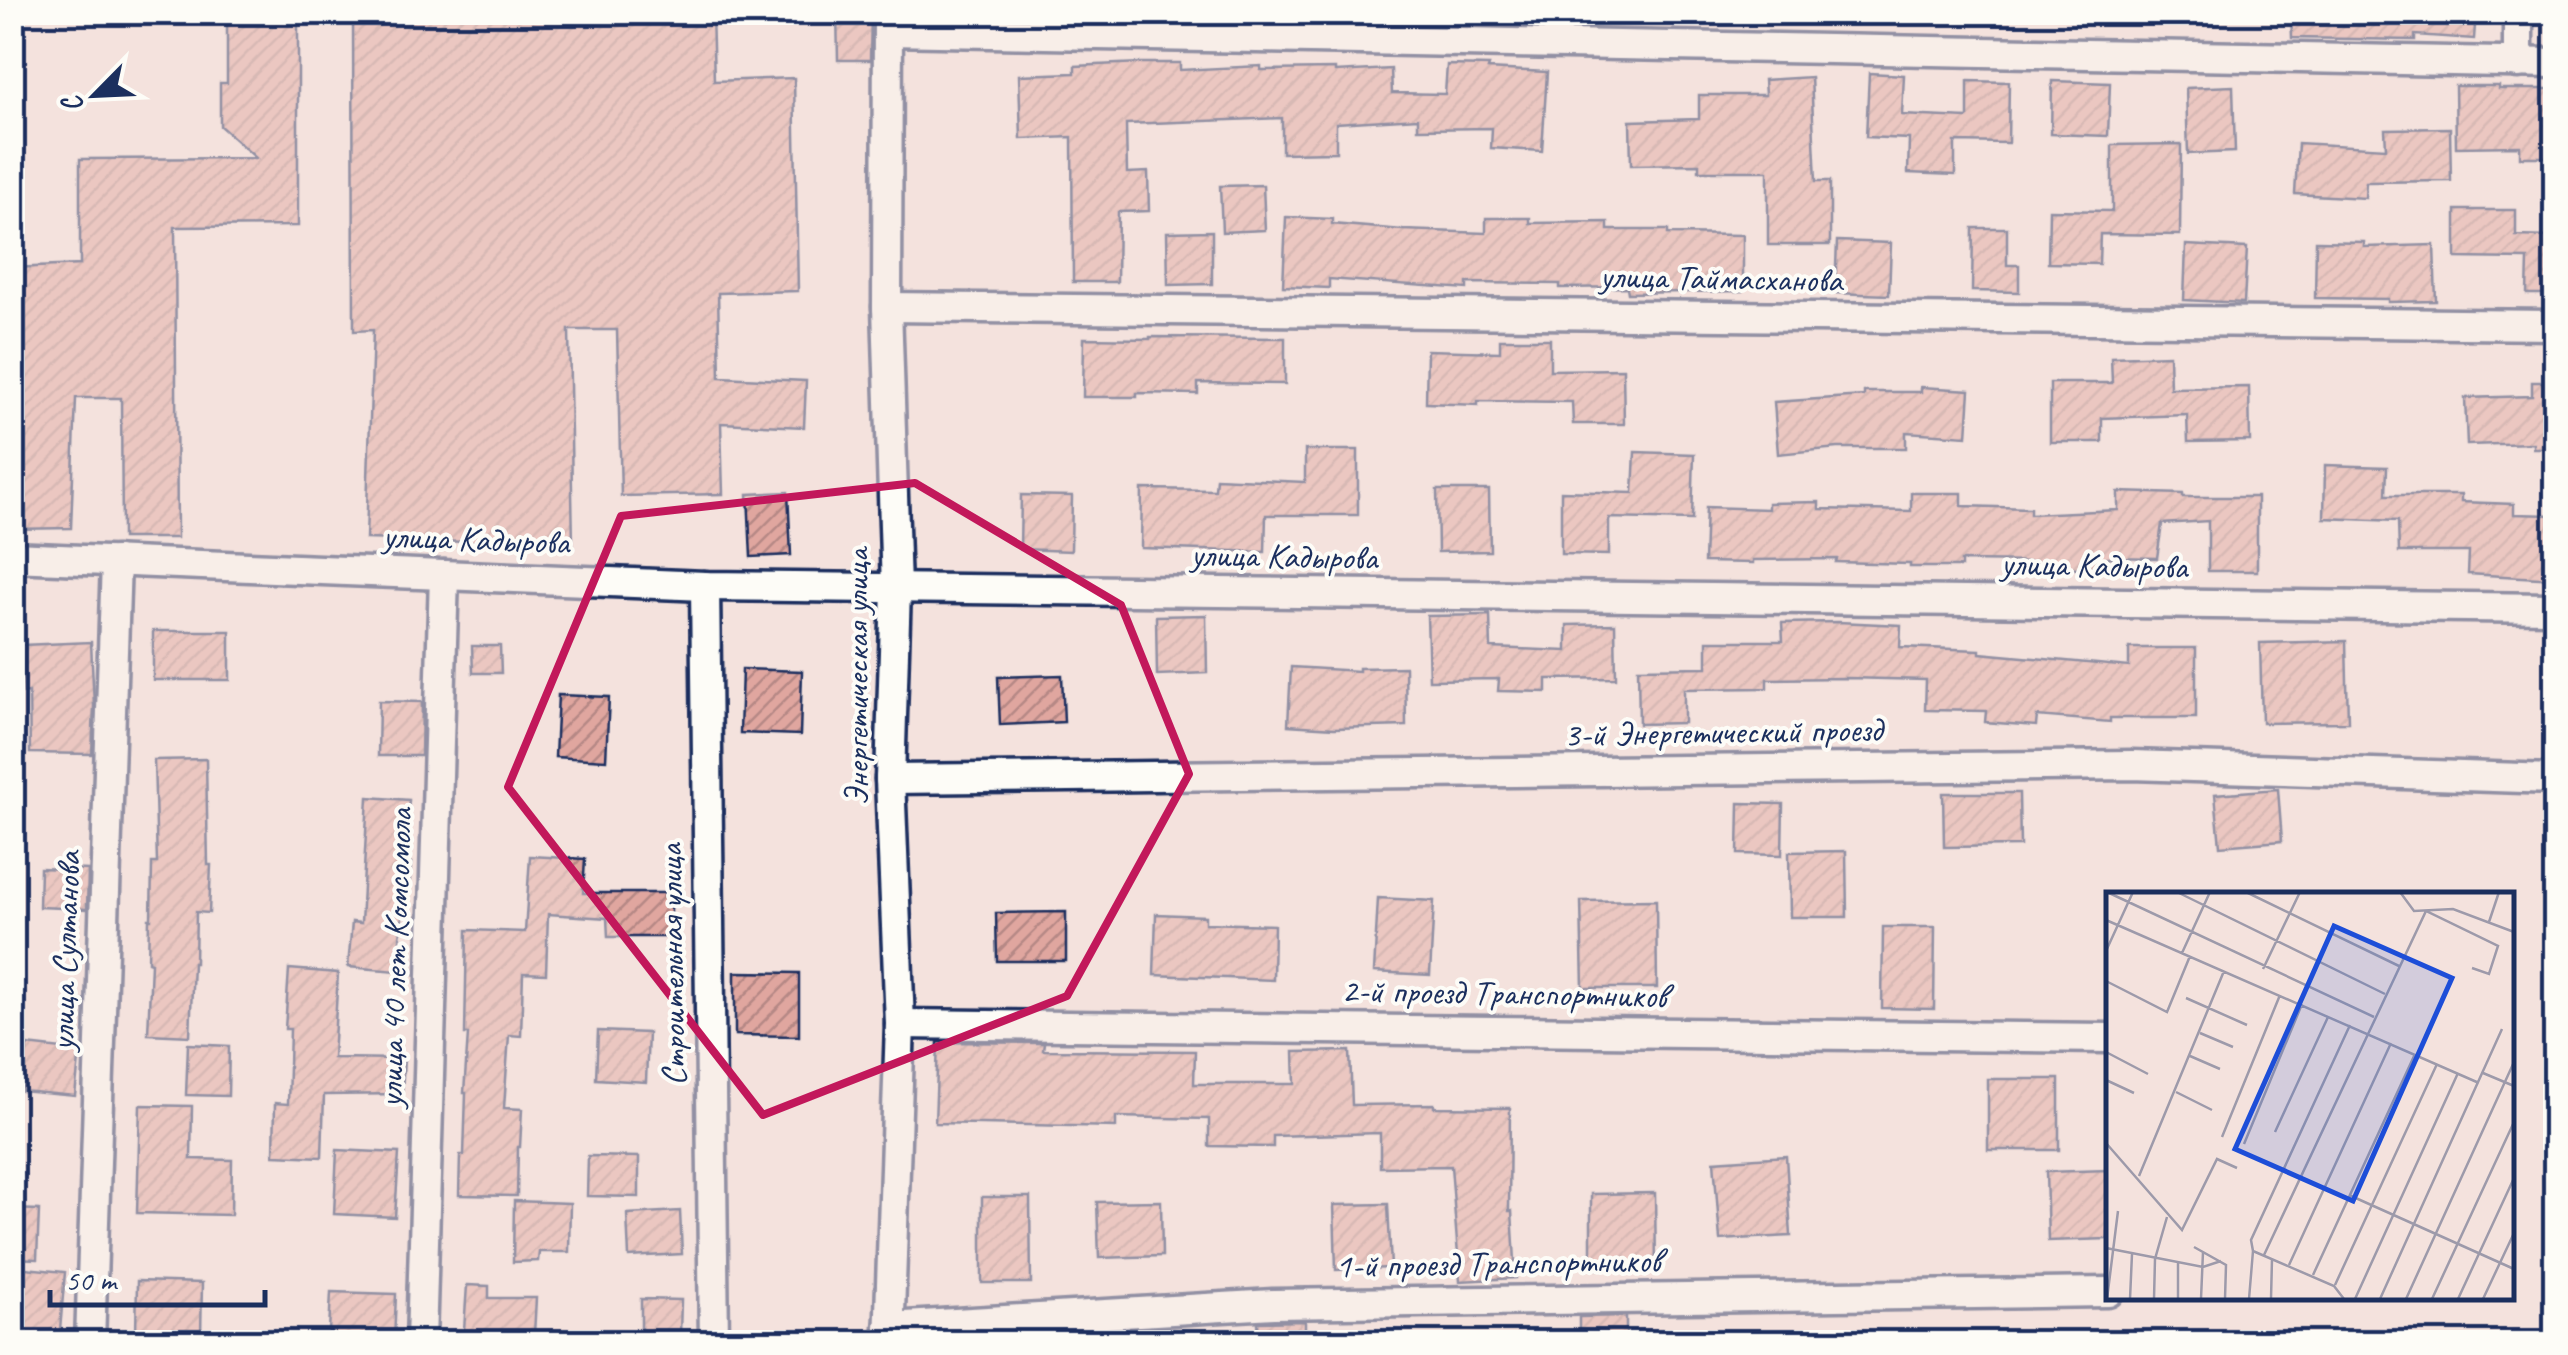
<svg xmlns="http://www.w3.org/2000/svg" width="2568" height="1355" font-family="Caveat,sans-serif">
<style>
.building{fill:url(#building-hatch);stroke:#1b2f5e;stroke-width:2.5}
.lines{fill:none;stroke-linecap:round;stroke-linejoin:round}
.street-casing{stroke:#1b2f5e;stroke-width:35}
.street{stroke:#fdfcf7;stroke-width:28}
.marked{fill:none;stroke:#c2185b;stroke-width:8;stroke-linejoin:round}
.labels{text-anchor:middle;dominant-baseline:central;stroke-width:8;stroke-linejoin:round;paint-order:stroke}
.street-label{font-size:35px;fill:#1b2f5e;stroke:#fdfcf7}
.inset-road{fill:none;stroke:#9d9aaa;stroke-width:2.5}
.view{fill:#1d4ed8;fill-opacity:0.15;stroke:#1d4ed8;stroke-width:5}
.inset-edge{fill:none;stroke:#1b2f5e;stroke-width:5}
</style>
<defs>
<pattern id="building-hatch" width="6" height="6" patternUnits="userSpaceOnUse" patternTransform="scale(2.5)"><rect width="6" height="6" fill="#e0a69f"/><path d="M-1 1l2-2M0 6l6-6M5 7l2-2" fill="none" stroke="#b58885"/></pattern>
</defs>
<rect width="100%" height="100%" fill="#f4e2dd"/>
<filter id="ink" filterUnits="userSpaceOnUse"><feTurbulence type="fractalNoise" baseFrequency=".01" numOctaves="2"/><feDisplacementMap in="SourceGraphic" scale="20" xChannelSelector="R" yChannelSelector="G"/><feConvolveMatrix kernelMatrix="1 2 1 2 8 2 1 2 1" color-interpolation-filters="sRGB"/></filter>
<g filter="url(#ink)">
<!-- building -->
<g class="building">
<path d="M227,12H298V226L175,227L177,538H122L121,398H76L71,528L12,529V268L80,265V159L256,158L220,126V83H227Z"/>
<path d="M353,12H712L714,81L794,78L798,291L718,293L720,377L806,381L804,427L721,423L723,494L621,496L617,330H569L573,545L366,539L373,330L354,331Z"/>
<path d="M837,12H871L870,60H838Z"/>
<path d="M2291,12H2476L2474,39L2415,35V40L2292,38Z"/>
<path d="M1141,63H1180V70L1261,66V70L1335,69V72L1391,69L1392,93L1445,94L1447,65L1489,66L1488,69L1547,72L1542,151L1491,148L1492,128L1418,129V118L1336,123V152L1282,153V118L1126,124L1127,173L1148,172L1149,211L1118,212L1117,282H1073L1072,137L1021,139L1019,75L1075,73V66Z"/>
<path d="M1869,73L1904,75L1902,115L1968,118V81L2009,82L2008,143L1955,142V175L1908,173L1909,139L1866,137Z"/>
<path d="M1811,77L1816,181H1830V245H1768V171H1699V164L1631,165L1630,121L1699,119V95H1765L1764,80Z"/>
<path d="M2052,81L2110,83L2108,136L2051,134Z"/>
<path d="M2233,86L2235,152L2188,154L2186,88Z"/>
<path d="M2455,86H2499V89H2556V157H2520V146L2456,147Z"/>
<path d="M2450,128L2451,181L2366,182L2365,198L2295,194L2298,143L2386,148L2385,129Z"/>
<path d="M2181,144L2180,235L2100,234L2099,264L2048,263L2049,210L2112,211V145Z"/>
<path d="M1263,185L1265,230L1222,232L1220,186Z"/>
<path d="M2456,210H2516V236L2556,237V294H2527L2528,259L2456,258Z"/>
<path d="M1286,217L1332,219V224L1403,230L1486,233V218H1530V223L1608,222V230H1668V234L1743,235V291L1628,293L1627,287L1560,288V284L1467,283V289L1329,279V288L1283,286Z"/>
<path d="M1973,228H2007V265H2019V292L1972,291Z"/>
<path d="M1212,231V284L1168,285L1167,232Z"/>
<path d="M1837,241L1891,243L1889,295L1835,293Z"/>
<path d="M2316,241L2364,242V247L2434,245L2436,301L2388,302V299L2315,298Z"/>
<path d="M2186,245L2247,248L2244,303L2184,300Z"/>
<path d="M1150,337L1285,338V384L1198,383V394L1137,393V397H1083L1084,338L1150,339Z"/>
<path d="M1500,339H1550V370L1623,369L1624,424H1573L1572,402L1478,401V405L1426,403L1427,350L1500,352Z"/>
<path d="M2169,355L2170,388L2249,387L2250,441L2188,442L2187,415L2102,418V442H2050V383H2112L2111,357Z"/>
<path d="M2532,382H2556V448H2533V443L2467,445L2465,398L2532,396Z"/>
<path d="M1921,387L1970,390L1967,436L1906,432V448H1838L1778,454L1774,402L1864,396V392H1921Z"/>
<path d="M1305,450H1358V515H1266L1265,552L1141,548L1142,489L1215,490L1216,478L1305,482Z"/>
<path d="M1635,452L1694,454L1692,520L1609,518V555L1561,554V491L1633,493Z"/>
<path d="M2325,465L2387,467L2386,495H2461V502L2514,504V514L2556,515V579L2468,574L2469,552H2399L2398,521L2324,518Z"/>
<path d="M1437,490H1489L1490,551L1438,552Z"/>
<path d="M788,492L791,555L751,557L748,494Z"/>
<path d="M2118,492L2183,494V497H2257V571H2208V521L2162,524L2157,558L2108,557L2109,566L2051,569V562L1961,561V567H1910V564L1836,562L1837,559L1753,560V563L1704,562L1706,507L1768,509V503L1819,502V509L1911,511V493H1962V506L2030,508V514L2118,510Z"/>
<path d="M1021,495L1072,496L1071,551L1020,549Z"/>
<path d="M1206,615L1207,673L1157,675L1156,616Z"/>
<path d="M1490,615L1491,648L1567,651V625L1615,624L1616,678L1547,679V692L1498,691L1499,679L1429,680L1427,616Z"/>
<path d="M1838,622L1901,625L1900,647L1980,650V653L2129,667V648H2196V718H2110V722L2037,716L2036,726L1985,722L1986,711L1925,710L1926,680L1847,678L1767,679V688L1684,689V723L1639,724L1638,668L1707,667V641H1783L1782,623Z"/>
<rect x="153" y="631" width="77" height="49"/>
<path d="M2346,641L2348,722L2262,723L2260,643Z"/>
<path d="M91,642L94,706L92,754L30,753L29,692L24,693L22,645Z"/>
<path d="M472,646H500L501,673H473Z"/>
<path d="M1291,667L1359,671V668L1405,667L1406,726L1334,728L1288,725Z"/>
<path d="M742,669L802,671L800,735L740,733Z"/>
<path d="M1062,675L1064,722L1000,725L998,677Z"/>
<path d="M558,695L609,697L606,760L555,757Z"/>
<path d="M379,701L422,702L421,756H378Z"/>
<path d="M206,759L208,865H211L209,913L196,912L195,963H193L190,1036L148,1034L151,963L148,962L149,919H151L152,863H157L154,760Z"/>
<path d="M2278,789L2282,841L2220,846L2215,794Z"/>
<path d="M1943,793H2019L2020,846L1944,847Z"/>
<path d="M368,797L409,800L404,863H411L408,907H403L397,971L348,967L352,922L361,923Z"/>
<path d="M1739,803L1783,804L1782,855L1738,854Z"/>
<path d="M1846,851L1847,917H1790L1789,852Z"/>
<path d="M530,856L585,859L583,893H671V937H608L607,918L548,914L546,974L523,973L521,1036L509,1035L504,1108L522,1109L520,1147H518L517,1196L459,1195L460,1155H464L466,1093H464L468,1034H465L467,930L525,932Z"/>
<path d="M40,868L88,870L87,909L39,907Z"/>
<path d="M1378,898L1434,901L1430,975L1374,972Z"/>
<path d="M1656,900L1657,988H1583L1581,901Z"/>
<path d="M1066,912V961H997L996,913Z"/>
<path d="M1156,914L1205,916V923L1274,925L1273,980L1154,975Z"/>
<path d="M1883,927H1935L1934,1009L1882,1008Z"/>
<path d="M289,969L338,973L333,1058L404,1059L402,1094L324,1095L322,1157L274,1155L275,1103L288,1104L290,1029H285Z"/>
<path d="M735,972L799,973V1036L735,1035Z"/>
<path d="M598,1031L648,1033L646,1082L596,1079Z"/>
<path d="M938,1042L1044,1043L1043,1050L1195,1051L1194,1084H1295L1294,1052L1350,1051L1352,1105L1434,1104V1107L1510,1108L1509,1211H1512L1516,1278L1460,1281L1451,1166L1380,1167V1133L1273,1136V1147L1209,1146V1119L1116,1117V1127L935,1123Z"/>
<path d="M188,1044L229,1046L228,1096L186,1095Z"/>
<path d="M27,1045L80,1051L75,1096L22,1091Z"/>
<rect x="1988" y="1079" width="71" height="71"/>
<path d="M140,1105L192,1106L191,1159L232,1160L231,1215L137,1213Z"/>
<path d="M337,1150L399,1153L395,1217L334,1214Z"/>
<path d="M588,1156L639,1157V1197L587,1196Z"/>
<path d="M1786,1156L1791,1236L1720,1240L1714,1161Z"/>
<path d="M2108,1170V1239L2048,1241L2046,1172Z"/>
<path d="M1655,1193L1656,1269H1591V1194Z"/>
<path d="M982,1197H1030L1031,1283H982Z"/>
<path d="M514,1201L570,1203L569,1252H539L538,1261L513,1262Z"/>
<path d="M1161,1201L1162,1256L1099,1258L1097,1202Z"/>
<path d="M1388,1204L1391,1268L1336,1270L1334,1205Z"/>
<path d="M12,1209L39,1210L37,1259L12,1258Z"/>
<path d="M680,1211L682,1254L629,1257L627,1214Z"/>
<path d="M16,1267L65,1272L59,1342H12Z"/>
<path d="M137,1281L202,1283L201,1336L136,1334Z"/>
<path d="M467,1285L489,1286V1298H536L534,1335L464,1330Z"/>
<path d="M331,1292L396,1294L394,1342H332L333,1332H329Z"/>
<path d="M641,1299L681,1300L680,1335L641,1334Z"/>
<path d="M1626,1316V1342H1579V1317Z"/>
<path d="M1305,1321V1342H1259L1258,1322Z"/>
</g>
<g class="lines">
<defs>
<g id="street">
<path d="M2518,12V63"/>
<path d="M888,14L887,307L896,589L890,779L900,1024L889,1342"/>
<path d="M888,31L2556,63"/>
<path d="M887,307L2556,325"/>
<path d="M12,557L705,586L2556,608"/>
<path d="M705,586L714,1342"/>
<path d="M890,779L2132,765L2556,779"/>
<path d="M900,1024L2108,1038"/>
<path d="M889,1327L1273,1304L2108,1292"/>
<path d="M90,1342L116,561"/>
<path d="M421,1342L444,575"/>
</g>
</defs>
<!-- street casing -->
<use href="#street" class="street-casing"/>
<!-- street -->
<use href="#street" class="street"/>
</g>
</g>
<!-- marked area -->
<path d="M0 0H2568V1355H0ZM915,483L1121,605L1189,774L1067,996L763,1115L508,787L621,516Z" fill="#f4e2dd" fill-opacity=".55" fill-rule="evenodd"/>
<path class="marked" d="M915,483L1121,605L1189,774L1067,996L763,1115L508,787L621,516Z"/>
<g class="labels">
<!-- street labels -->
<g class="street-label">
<text transform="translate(1721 278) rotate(1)">улица Таймасханова</text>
<text transform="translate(476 539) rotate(2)">улица Кадырова</text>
<text transform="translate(1284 556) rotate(1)">улица Кадырова</text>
<text transform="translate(2094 565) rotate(1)">улица Кадырова</text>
<text transform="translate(856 677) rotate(-90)">Энергетическая улица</text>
<text transform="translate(1723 732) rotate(-1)">3-й Энергетический проезд</text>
<text transform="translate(65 951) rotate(-88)">улица Султанова</text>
<text transform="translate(395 958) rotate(-88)">улица 40 лет Комсомола</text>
<text transform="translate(672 965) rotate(-91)">Строительная улица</text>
<text transform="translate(1504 993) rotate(1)">2-й проезд Транспортников</text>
<text transform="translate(1498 1263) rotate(-1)">1-й проезд Транспортников</text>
</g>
</g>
<!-- overview -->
<g transform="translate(2106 892)">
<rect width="408" height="408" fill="#f4e2dd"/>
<path class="inset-road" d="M1,0L268,125M71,0L279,102M140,0L293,74M294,0L308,19L347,17L408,40M0,28L373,191M383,30L393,0M0,59L27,0M76,61L104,0M157,77L194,0M0,89L61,120L84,64M80,106L141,133M94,141L127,155M0,160L42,182M84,164L114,177M377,181L408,194M0,188L28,201M70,200L106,218M169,240L222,125M116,245L174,103M0,251L76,338L111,267L131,276M138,252L196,112M33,284L118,79M243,303L408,377M88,355L120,373L119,407M0,356L97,375L115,369M158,363L320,19L392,54L383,82L366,76M183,373L285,151M207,383L309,162M229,393L331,172M1,407L12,319M24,407L26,362M48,407L49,367L61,325M72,407V371M95,407L97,360M143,407L147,359M165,407L166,367M238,407L228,394L147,359L145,348L244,133M249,407L352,181M274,407L396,137M300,407L408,170M326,407L408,230M352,407L408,286M377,407L408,341"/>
<path class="view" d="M228,34L346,86L247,309L129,257Z"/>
<rect width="408" height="408" class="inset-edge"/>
</g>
<!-- margin -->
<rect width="2568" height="1355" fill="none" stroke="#fdfcf7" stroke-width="50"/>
<rect x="25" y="25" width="2518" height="1305" fill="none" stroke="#1b2f5e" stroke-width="4" filter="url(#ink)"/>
<!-- north arrow -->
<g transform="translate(95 95) rotate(246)" stroke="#fdfcf7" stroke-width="8" paint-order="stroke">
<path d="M0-8L18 38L0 25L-18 38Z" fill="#1b2f5e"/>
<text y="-15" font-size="28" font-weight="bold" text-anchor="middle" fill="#1b2f5e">С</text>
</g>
<!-- scale -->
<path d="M50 1290v15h215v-15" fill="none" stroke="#1b2f5e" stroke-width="5"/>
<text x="65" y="1290" font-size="30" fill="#1b2f5e" stroke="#fdfcf7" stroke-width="8" paint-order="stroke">50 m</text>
</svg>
